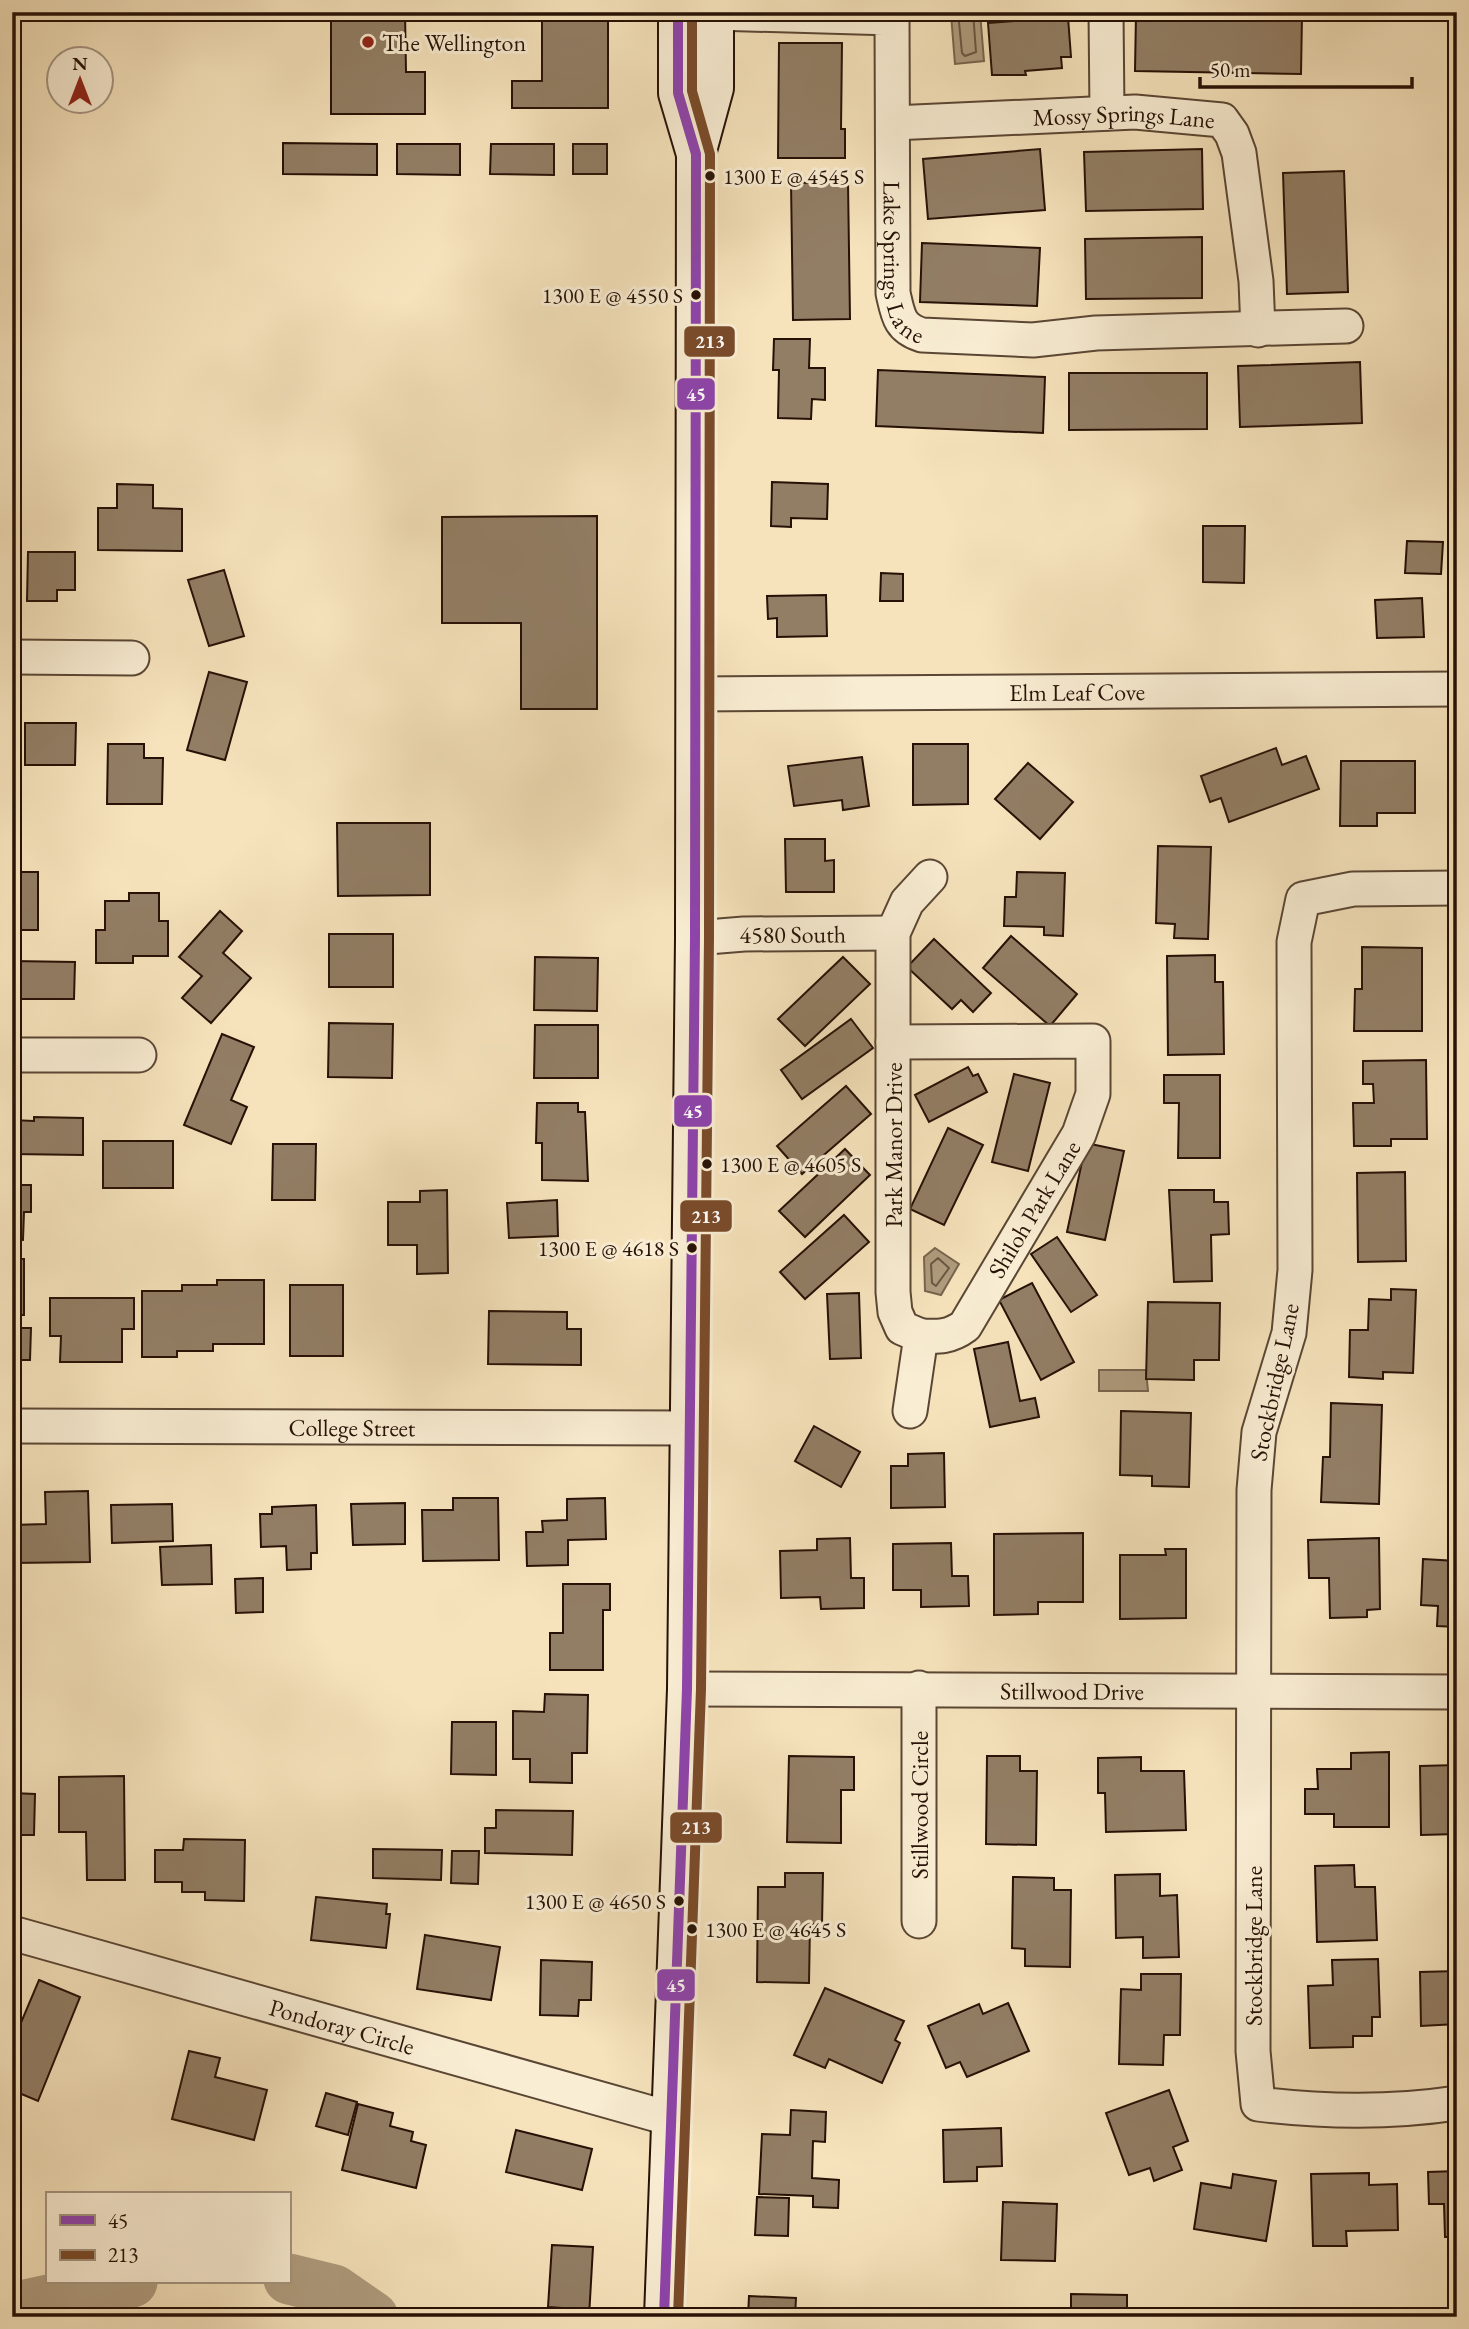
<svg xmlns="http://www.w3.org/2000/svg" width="1469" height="2329" font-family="'EB Garamond',serif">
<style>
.water{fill:#af9c7e;stroke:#78644e;stroke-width:2}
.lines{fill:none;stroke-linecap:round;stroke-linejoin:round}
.shore{stroke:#6a5642;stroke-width:2}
.river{stroke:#af9c7e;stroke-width:51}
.building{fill:#927e65;stroke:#261106;stroke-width:2}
.minor-casing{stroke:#5a4634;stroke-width:37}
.secondary-casing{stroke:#261106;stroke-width:42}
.minor{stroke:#f9edd3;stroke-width:33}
.secondary{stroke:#f9edd3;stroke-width:38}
.bus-1-casing{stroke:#f9edd3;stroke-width:16}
.bus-2-casing{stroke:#f9edd3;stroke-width:16}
.bus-1{stroke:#8e44ad;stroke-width:10}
.bus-2{stroke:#7a4b2a;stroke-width:10}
.poi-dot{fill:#8f2418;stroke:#f9edd3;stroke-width:2.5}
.bus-dot{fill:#261106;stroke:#f9edd3;stroke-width:2.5}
.labels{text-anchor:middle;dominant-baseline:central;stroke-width:6;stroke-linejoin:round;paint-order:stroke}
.bus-label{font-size:22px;fill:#261106;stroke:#f9edd3;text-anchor:start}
.poi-label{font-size:24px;fill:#261106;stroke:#f9edd3;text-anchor:start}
.street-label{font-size:24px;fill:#261106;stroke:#f9edd3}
.line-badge{stroke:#f9edd3;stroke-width:2.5}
.badge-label{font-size:19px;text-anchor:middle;font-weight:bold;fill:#fff}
</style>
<rect width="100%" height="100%" fill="#f6e3bc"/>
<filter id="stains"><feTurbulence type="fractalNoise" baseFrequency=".00286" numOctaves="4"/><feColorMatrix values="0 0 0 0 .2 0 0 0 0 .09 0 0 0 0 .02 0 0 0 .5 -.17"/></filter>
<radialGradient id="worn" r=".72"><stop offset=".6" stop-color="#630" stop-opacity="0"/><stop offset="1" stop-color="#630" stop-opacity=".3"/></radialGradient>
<!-- water -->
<g class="water">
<path d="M980,12L984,61L955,64L951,14Z"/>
<path d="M935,1248L959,1264L941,1295L925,1291L924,1257Z"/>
<path d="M1099,1370H1146L1148,1391H1099Z"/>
</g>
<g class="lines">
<!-- shore -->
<g class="shore">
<path d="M958,12L962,53L965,56L976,52L973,12"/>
<path d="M938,1258L949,1268L936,1286L932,1283L931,1264Z"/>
</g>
<!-- river -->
<g class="river">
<path d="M289,2279L334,2290L373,2317"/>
<path d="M12,2308L132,2282"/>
</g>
</g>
<!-- building -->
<g class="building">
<path d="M331,12H405L406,72H425V114H331Z"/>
<path d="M542,12H608V108H512V81H542Z"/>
<path d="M1136,14L1302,16L1301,74L1135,71Z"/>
<path d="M1068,17L1071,57H1061L1062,68L1025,71L1026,75H992L988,23Z"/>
<path d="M779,43H842L841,129H845V158H778Z"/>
<path d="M283,143L377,144V175L283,174Z"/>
<path d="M397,144H460V175L397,174Z"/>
<path d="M491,144H554V175L490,174Z"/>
<rect x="573" y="144" width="34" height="30"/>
<path d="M1040,149L1045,210L928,219L923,159Z"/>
<path d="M1202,149L1203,209L1086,211L1084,152Z"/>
<path d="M1344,171L1348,292L1287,294L1283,173Z"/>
<path d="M848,182L850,319L793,320L791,183Z"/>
<path d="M1202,237V298L1086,299L1085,239Z"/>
<path d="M922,243L1040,248L1037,306L920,302Z"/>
<path d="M774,339H810L809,368H825V400L812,399L811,419L778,418L779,370H773Z"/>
<path d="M1360,362L1362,423L1240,427L1238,366Z"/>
<path d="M878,370L1045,377L1043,433L876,426Z"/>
<path d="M1069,373H1207V429L1069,430Z"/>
<path d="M12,466H19L20,518H12Z"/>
<path d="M772,482L828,484L827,519L791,518V527L771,526Z"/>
<path d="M117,484L153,485V508L182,509V551L98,550V508H117Z"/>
<path d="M597,516V709H521V623H442V517Z"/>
<path d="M1203,526H1245L1244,583L1203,582Z"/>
<path d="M1407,541L1443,542L1441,574L1405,573Z"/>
<rect x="12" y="543" width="3" height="58"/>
<path d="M28,552H75V590H57V601H27Z"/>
<path d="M224,570L244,636L209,646L188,580Z"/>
<path d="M881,573L903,574V601H880Z"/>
<path d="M826,595L827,636L777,637V618L768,619L767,596Z"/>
<path d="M1422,598L1424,637L1377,638L1375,600Z"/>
<path d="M209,672L247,682L225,760L187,750Z"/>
<path d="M25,723H76L75,765H25Z"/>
<path d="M108,744H144V758H163L162,804H107Z"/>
<path d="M913,744H968V804L913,805Z"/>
<path d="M1276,748L1282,765L1306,756L1319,789L1229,822L1221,798L1210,802L1201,776Z"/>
<path d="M862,757L869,806L843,810L842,800L794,806L788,766Z"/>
<path d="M1341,761H1415V813H1377V826H1340Z"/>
<path d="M1028,763L1073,802L1040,839L995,799Z"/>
<path d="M1454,771H1457V813H1453Z"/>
<rect x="12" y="798" width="2" height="48"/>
<path d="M337,823H430V895L338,896Z"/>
<path d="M785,839H825V861L834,860V892H786Z"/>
<path d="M1158,846L1211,847L1208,939L1174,938L1175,924L1156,923Z"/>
<rect x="12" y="872" width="26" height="58"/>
<path d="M1017,872L1065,873L1063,936L1044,935V927L1004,926L1005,897H1016Z"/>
<path d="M129,893H159V921H168V956H133V963H96V930H105V901H129Z"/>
<path d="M220,911L242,931L223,953L251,978L211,1023L182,998L202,976L179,957Z"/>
<rect x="329" y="934" width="64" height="53"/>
<path d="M1011,936L1077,994L1050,1026L983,968Z"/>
<path d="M934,939L991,993L973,1012L961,1000L952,1009L907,967Z"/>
<path d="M1362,947L1422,948V1031H1354L1355,989H1362Z"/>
<path d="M1215,955V982H1223L1224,1054L1168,1055L1167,956Z"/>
<path d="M535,957L598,958L597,1011L534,1010Z"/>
<path d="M843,957L870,984L805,1046L778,1019Z"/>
<path d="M12,961L75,962L74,999H12Z"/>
<path d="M851,1019L873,1048L802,1099L781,1070Z"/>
<path d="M329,1023L393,1024L392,1078L328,1077Z"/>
<path d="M535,1025H598V1078H534Z"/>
<path d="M222,1034L254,1047L231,1100L247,1107L231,1144L184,1125Z"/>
<path d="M1426,1060L1427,1139H1391V1146H1354L1353,1103H1374L1373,1084H1363V1061Z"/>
<path d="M968,1067L973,1076L978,1074L987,1092L929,1122L915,1095Z"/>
<path d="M1014,1074L1050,1083L1028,1171L992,1162Z"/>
<path d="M1164,1075H1220V1158H1178L1179,1103H1164Z"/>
<path d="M846,1086L871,1114L802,1174L777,1146Z"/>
<path d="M537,1103H578V1112H585L588,1181L542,1180V1143H536Z"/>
<path d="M34,1117L83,1118V1155L12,1154V1120L34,1121Z"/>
<path d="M948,1128L983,1145L944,1225L910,1209Z"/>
<rect x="103" y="1141" width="70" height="47"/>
<path d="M1086,1143L1124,1151L1105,1240L1067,1232Z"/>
<path d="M273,1144H316L315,1200H272Z"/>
<path d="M845,1149L870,1175L805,1237L779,1211Z"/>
<path d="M1405,1172L1406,1261L1358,1262L1357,1173Z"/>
<path d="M12,1185H31V1212H24L23,1240L12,1239Z"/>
<path d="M447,1190L448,1273L417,1274V1245H388V1202H420V1191Z"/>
<path d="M1169,1190H1214V1202H1228L1229,1234L1211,1235L1212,1281L1174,1282Z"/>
<path d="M557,1200L558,1236L509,1238L507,1203Z"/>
<path d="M844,1215L869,1242L805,1299L780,1272Z"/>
<path d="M1057,1237L1097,1295L1071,1312L1031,1254Z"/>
<rect x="12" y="1259" width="12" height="56"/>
<path d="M217,1280H264V1344H213V1351H177V1357H142V1291H182V1285H217Z"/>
<path d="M1032,1283L1074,1362L1041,1380L999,1300Z"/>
<rect x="290" y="1285" width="53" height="71"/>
<path d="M1391,1289L1416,1290L1413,1373L1383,1372V1379L1349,1377L1350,1330H1368L1369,1299L1391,1300Z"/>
<path d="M859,1293L861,1358L830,1359L827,1294Z"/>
<path d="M50,1298H134V1329H122V1362H60L61,1336H50Z"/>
<path d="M1148,1302L1220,1303L1219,1360H1194V1380L1146,1379Z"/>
<path d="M489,1311L567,1312V1329H581V1365L488,1364Z"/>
<path d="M12,1328H31L30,1360H12Z"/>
<path d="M1008,1342L1020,1401L1035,1398L1039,1417L990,1427L974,1349Z"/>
<path d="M1331,1403L1382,1405L1379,1504L1321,1502L1323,1457H1330Z"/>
<path d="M1121,1411L1191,1413L1189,1487L1152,1486V1476L1120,1475Z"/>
<path d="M814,1426L860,1452L841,1487L795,1461Z"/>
<path d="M944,1453L945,1507L891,1508V1466H908V1454Z"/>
<path d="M88,1491L90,1562L12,1563V1525L46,1524L45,1492Z"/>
<path d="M453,1498H498L499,1560L423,1561L422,1510H453Z"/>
<path d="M605,1498L606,1539L568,1540V1565L527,1566L526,1532H543L542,1521L567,1520V1499Z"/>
<path d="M405,1503V1544L353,1545L351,1504Z"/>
<path d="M172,1504L173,1541L112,1543L111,1505Z"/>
<path d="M316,1505L317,1553H311V1569L287,1570L286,1546L261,1547L260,1514H272V1507Z"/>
<path d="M1083,1533V1602H1038V1614L994,1615V1534Z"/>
<path d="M850,1538L851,1578H864V1608L821,1609L820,1597L781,1598L780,1551L817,1550V1539Z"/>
<path d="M1379,1538L1380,1609L1367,1610V1617L1330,1618L1329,1578H1309L1308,1540Z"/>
<path d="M951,1543L952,1576H968L969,1606L921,1607V1590H893V1544Z"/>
<path d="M211,1545L212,1584L162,1585L160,1547Z"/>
<path d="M1165,1549H1186V1618L1120,1619V1555H1166Z"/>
<path d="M1423,1559L1457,1561V1627L1437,1626L1438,1606L1421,1605Z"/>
<path d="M263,1578V1612L236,1613L235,1579Z"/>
<path d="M563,1584H610V1610H603V1670H550V1633H563Z"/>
<path d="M545,1694L588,1695L587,1753H572V1783L530,1782V1759H513V1711L544,1712Z"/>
<path d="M452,1722H496V1775L451,1774Z"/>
<path d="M1389,1752V1827H1334V1814H1305V1789H1318L1317,1769H1351V1753Z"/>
<path d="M789,1756L854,1757V1790H841V1843L787,1842Z"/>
<path d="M987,1756H1020V1771H1037L1036,1845L986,1844Z"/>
<path d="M1141,1757V1771H1184L1186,1830L1106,1832L1105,1793H1098V1758Z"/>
<path d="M1457,1765V1834L1421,1835L1420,1766Z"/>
<path d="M124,1776L125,1880H87L86,1832H59V1777Z"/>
<path d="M12,1793L35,1794L34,1835H12Z"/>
<path d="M496,1810L573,1811L572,1855L485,1853V1828H496Z"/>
<path d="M184,1839L245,1840L244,1901L205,1900V1892H182V1882H155V1850H183Z"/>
<path d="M373,1849L442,1850L441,1880L373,1878Z"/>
<path d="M452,1851H479L478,1884L451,1883Z"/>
<path d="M1354,1865L1355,1887H1375L1377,1940L1317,1942L1315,1866Z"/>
<path d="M785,1873H823L822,1924H810L809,1983L757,1982L758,1887H785Z"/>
<path d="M1160,1874V1896L1177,1895L1179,1957L1143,1958V1937L1116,1938L1115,1875Z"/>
<path d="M1013,1877L1054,1878V1890H1071L1070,1967L1025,1966V1949L1012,1948Z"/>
<path d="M316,1897L387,1904L386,1914H390L386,1948L311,1940Z"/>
<path d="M425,1935L500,1947L491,2000L417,1989Z"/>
<path d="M1378,1959L1380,2017H1372V2036H1353V2047L1310,2048L1308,1986L1333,1985L1332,1960Z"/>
<path d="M541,1960L592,1962L591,2000H579L578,2016L540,2015Z"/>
<path d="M1457,1971V2024L1421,2026L1420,1972Z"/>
<path d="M1141,1974H1181L1180,2035H1164L1163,2065L1119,2064L1121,1989L1141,1990Z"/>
<path d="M39,1980L80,1997L38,2101L12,2090V2044Z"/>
<path d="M825,1988L904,2021L895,2040L900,2043L882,2083L829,2059L825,2068L794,2055Z"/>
<path d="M1008,2003L1029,2051L967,2077L960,2062L946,2068L928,2026L979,2004L983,2014Z"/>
<path d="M189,2051L220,2058L215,2077L267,2090L254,2140L172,2119Z"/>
<path d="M1169,2090L1188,2141L1173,2147L1182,2170L1154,2181L1150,2168L1129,2175L1106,2113Z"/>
<path d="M326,2093L357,2102L348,2135L316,2126Z"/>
<path d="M358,2104L393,2113L390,2126L413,2132L411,2141L426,2145L416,2188L342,2170Z"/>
<path d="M791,2110L826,2112L825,2142L813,2141L812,2178L839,2180L838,2208L813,2207V2196L759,2194L762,2134L790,2135Z"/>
<path d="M1001,2128L1002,2166L977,2167V2181L944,2182L943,2130Z"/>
<path d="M516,2130L592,2149L582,2190L506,2172Z"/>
<path d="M1457,2171V2237H1445L1444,2204H1429L1428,2172Z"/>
<path d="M1369,2173V2185L1397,2184L1398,2230L1346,2231L1347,2246H1313L1311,2174Z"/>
<path d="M1233,2174L1276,2181L1266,2241L1194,2229L1201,2183L1231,2188Z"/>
<path d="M757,2197L789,2198L788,2236L755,2235Z"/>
<path d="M1003,2202L1057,2204L1055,2261L1001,2260Z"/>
<path d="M552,2245L593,2247L589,2317H560L561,2308L548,2307Z"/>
<path d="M1071,2294L1127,2295V2317H1055V2309L1071,2310Z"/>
<path d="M749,2296L796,2298L795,2317H748Z"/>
<path d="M965,2310L968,2317H947Z"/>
</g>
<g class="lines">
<defs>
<g id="minor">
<path d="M1106,12L1107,113"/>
<path id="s1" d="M714,13L892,18L893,293C898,315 899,328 922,335L1033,340L1096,333L1346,326"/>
<path id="s2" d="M893,123L1135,112L1222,120L1232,134L1239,153L1256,281L1258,330"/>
<path d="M12,657L132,658"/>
<path id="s3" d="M695,694L1457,689"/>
<path d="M1457,888L1353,889L1303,899L1294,942L1295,1270L1289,1333L1259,1432L1254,1490L1253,2051L1258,2104C1324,2112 1391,2113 1457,2103"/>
<path id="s4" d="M695,938L744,934L893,933"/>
<path d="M893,1042L1093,1041V1094L1079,1134L965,1326C950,1337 939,1337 921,1336"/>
<path d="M12,1055H139"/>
<path d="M910,1411L921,1336L902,1328L895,1312L893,1292V933L907,902L930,877"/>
<path id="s5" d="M12,1426L691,1428"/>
<path id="s6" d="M687,1689L1457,1692"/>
<path d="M919,1921V1688"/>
<path id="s7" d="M12,1933L672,2119"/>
</g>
<g id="secondary">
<path d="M678,12V93L696,154"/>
<path d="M664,2317L687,1689L695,938L696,154L714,88V12"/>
</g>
</defs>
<!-- minor casing -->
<use href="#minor" class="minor-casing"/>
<!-- secondary casing -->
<use href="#secondary" class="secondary-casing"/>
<!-- minor -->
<use href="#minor" class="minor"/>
<!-- secondary -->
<use href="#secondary" class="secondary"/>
<defs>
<path id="bus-1" d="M664,2317L687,1689L695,938L696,154L678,93V12"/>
<path id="bus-2" d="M678,2317L701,1689L709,938L710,154L692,91V12"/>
</defs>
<!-- bus-1 casing -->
<use href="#bus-1" class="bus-1-casing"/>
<!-- bus-2 casing -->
<use href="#bus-2" class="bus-2-casing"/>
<!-- bus-1 -->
<use href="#bus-1" class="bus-1"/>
<!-- bus-2 -->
<use href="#bus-2" class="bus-2"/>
</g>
<!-- markers -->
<circle class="poi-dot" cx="368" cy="42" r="7"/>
<g class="bus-dot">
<circle cx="710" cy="176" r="6"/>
<circle cx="696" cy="295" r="6"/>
<circle cx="707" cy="1164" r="6"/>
<circle cx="692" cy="1248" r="6"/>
<circle cx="679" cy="1901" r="6"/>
<circle cx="692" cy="1929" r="6"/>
</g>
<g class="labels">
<!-- bus labels -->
<g class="bus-label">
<text x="723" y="176">1300 E @ 4545 S</text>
<text x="683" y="295" text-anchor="end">1300 E @ 4550 S</text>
<text x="720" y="1164">1300 E @ 4605 S</text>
<text x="679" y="1248" text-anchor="end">1300 E @ 4618 S</text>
<text x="666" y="1901" text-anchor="end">1300 E @ 4650 S</text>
<text x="705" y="1929">1300 E @ 4645 S</text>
</g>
<!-- poi labels -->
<g class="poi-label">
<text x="382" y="42">The Wellington</text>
</g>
<!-- street labels -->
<g class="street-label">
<text stroke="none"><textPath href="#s2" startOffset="231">Mossy Springs Lane</textPath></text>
<text stroke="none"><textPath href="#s1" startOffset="425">Lake Springs Lane</textPath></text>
<text stroke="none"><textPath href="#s3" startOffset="382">Elm Leaf Cove</textPath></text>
<text stroke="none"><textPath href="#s4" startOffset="98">4580 South</textPath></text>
<text transform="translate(893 1145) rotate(-90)">Park Manor Drive</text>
<text transform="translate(1034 1209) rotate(-59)">Shiloh Park Lane</text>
<text transform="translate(1274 1382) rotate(-78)">Stockbridge Lane</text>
<text stroke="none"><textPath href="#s5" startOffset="340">College Street</textPath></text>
<text stroke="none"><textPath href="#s6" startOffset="385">Stillwood Drive</textPath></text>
<text transform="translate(919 1805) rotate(-90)">Stillwood Circle</text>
<text transform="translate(1253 1946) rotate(-90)">Stockbridge Lane</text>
<text stroke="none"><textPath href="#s7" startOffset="343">Pondoray Circle</textPath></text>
</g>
</g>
<g class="line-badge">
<rect x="683" y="325" width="53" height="33" rx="7" fill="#7a4b2a"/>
<rect x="676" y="377" width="40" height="34" rx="7" fill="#8e44ad"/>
<rect x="673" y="1094" width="40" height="34" rx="7" fill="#8e44ad"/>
<rect x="679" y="1199" width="54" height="34" rx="7" fill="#7a4b2a"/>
<rect x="669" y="1811" width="54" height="33" rx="7" fill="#7a4b2a"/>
<rect x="656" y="1968" width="40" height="34" rx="7" fill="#8e44ad"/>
</g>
<g class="badge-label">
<text x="710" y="348">213</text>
<text x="696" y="401">45</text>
<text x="693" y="1118">45</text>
<text x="706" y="1223">213</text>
<text x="696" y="1834">213</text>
<text x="676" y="1992">45</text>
</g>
<!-- margin -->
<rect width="1469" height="2329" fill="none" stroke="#f6e3bc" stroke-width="42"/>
<rect x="14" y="14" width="1441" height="2301" fill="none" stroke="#261106" stroke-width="3.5"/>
<rect x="21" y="21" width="1427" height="2287" fill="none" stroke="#261106" stroke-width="2"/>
<!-- legend -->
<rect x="46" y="2192" width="245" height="91" fill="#f9edd3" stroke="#a59581" stroke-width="2"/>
<rect x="60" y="2215" width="35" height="10" fill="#8e44ad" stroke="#a59581" stroke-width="2"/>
<text x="108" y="2228" font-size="21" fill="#261106">45</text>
<rect x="60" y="2250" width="35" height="10" fill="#7a4b2a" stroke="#a59581" stroke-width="2"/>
<text x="108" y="2262" font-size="21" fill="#261106">213</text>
<!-- north arrow -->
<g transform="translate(80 80)"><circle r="33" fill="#f9edd3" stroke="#a59581" stroke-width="2"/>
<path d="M0-5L12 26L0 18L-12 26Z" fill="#8f2418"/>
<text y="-10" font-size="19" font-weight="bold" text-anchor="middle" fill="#261106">N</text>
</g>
<!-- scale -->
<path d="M1200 77v10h212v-10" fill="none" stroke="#261106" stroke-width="3.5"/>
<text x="1210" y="77" font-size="21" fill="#261106" stroke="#f9edd3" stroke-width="5" paint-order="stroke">50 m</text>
<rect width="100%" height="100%" filter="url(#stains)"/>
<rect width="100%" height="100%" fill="url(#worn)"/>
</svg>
